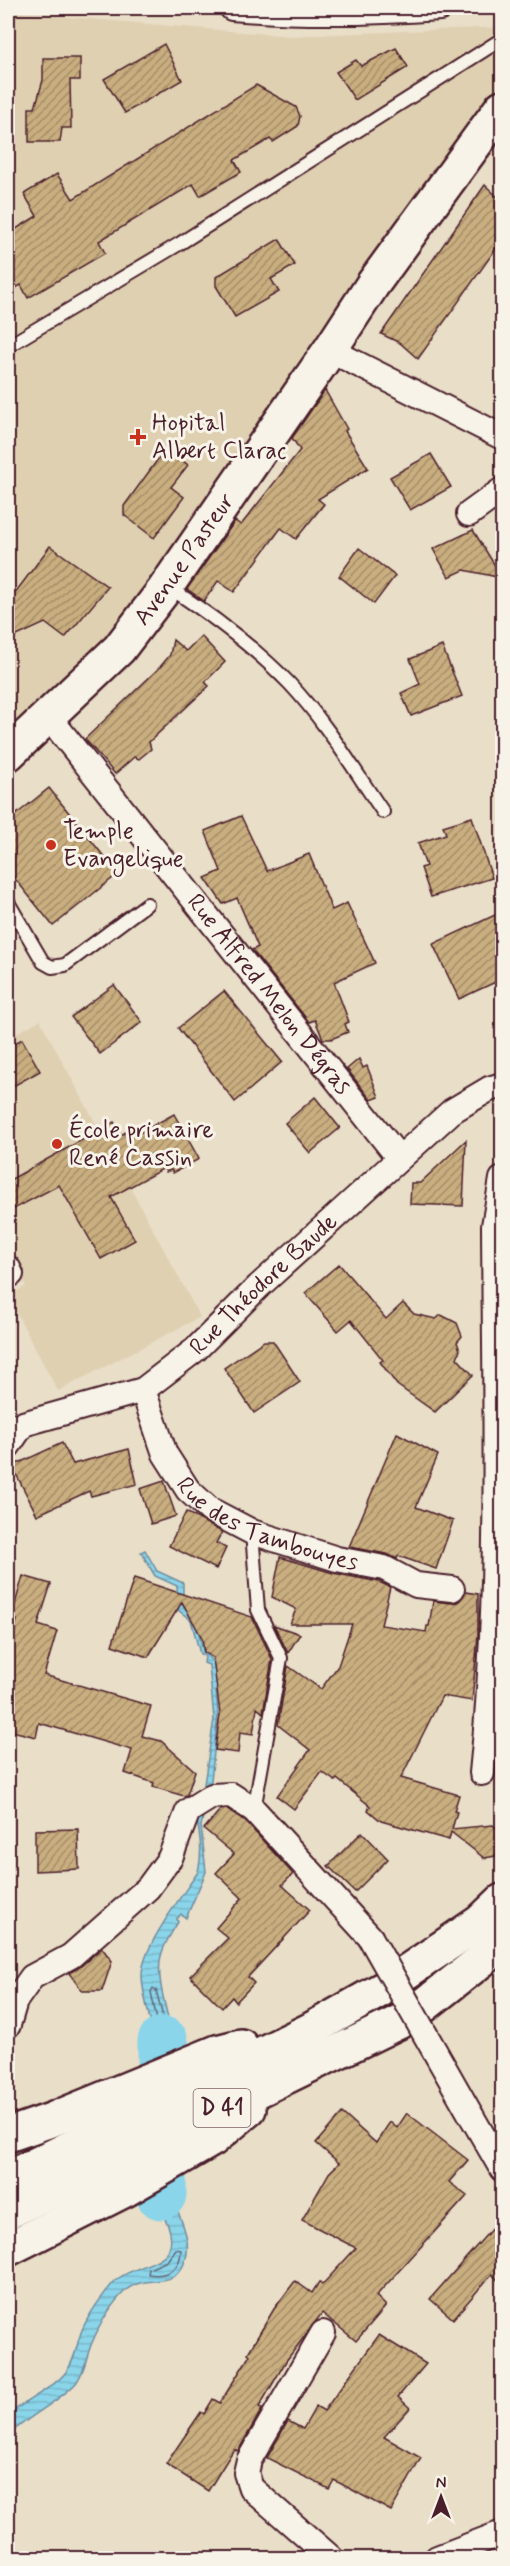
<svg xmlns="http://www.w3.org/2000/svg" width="510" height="2566" font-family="Mynerve,sans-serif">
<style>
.built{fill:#dfd0b2}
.water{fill:url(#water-rules);stroke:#708c9e;stroke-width:1.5}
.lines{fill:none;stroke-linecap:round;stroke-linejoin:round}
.shore{stroke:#646877;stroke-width:1.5}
.river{stroke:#8ad5ea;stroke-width:51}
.building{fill:url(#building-hatch);stroke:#4a1f2b;stroke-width:1.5}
.lane-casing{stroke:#4a1f2b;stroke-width:16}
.street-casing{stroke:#4a1f2b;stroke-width:28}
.secondary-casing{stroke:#4a1f2b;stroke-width:38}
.highway-casing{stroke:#4a1f2b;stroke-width:38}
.lane{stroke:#f7f3e8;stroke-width:12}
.street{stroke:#f7f3e8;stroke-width:24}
.secondary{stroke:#f7f3e8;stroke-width:33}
.highway{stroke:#f7f3e8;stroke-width:33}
.street-bridge-casing{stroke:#4a1f2b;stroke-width:28;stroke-linecap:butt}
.street-bridge{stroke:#f7f3e8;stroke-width:24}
.poi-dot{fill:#c8321e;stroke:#f7f3e8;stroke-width:2}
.labels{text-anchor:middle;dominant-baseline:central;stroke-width:6;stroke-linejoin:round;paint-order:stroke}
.shield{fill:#f7f3e8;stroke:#7e5f64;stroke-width:1.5}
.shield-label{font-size:22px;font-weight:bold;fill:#4a1f2b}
.poi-label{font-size:24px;fill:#4a1f2b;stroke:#f7f3e8;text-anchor:start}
.street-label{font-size:24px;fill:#4a1f2b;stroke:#f7f3e8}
</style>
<defs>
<pattern id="water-rules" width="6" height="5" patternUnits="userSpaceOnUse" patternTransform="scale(1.5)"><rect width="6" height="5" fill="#8ad5ea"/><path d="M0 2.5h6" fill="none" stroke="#79b6c9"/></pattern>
<pattern id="building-hatch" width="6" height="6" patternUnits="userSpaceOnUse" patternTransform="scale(1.5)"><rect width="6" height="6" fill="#c9ae7f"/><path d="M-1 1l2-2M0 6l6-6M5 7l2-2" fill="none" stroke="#a58d68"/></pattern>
</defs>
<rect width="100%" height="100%" fill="#e9dec8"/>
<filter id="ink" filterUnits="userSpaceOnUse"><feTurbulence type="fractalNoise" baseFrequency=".0167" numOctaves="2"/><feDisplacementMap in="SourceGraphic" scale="12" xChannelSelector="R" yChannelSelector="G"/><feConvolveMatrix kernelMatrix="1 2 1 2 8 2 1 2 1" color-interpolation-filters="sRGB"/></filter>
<g filter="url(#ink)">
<!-- built -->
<g class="built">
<path d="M8,12L290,36L502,27V99L164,590L8,744Z"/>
<path d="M40,1020L200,1317L58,1391L8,1297L26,1286L8,1251V1038Z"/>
</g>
<!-- water -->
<g class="water">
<path d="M145,1550L157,1571L183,1583V1606L195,1615L203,1651L221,1671L216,1690L218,1714L210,1790L203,1791L214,1719L209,1665L204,1663L205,1656L200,1654L191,1620L178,1610L177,1586L155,1576L141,1552Z"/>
<path d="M205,1808L201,1826L206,1872L186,1918L181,1914L177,1919L178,1922C171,1934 162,1947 160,1961C157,1988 170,2015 172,2042L156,2043C151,2021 142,1996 142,1974C143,1946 182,1896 198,1872C203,1852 200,1835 196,1815Z"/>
<path d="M171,2191C176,2213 194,2238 185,2261C174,2292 146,2272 125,2291C109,2306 99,2326 91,2345C86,2358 85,2371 76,2383C59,2402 26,2417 8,2436V2416C24,2400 52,2390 66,2372C76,2359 76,2345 82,2330C89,2314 103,2294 115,2281C128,2268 163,2264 169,2249C176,2231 161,2212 153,2198Z"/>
</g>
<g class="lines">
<!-- shore -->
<g class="shore">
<path d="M153,1988L156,1990L165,2025L163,2032L159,2030L151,1992Z"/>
<path d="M176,2249L181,2250C181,2270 166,2277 148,2274L149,2269L167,2261Z"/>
</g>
<!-- river -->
<g class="river">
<path d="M163,2042V2061"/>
<path d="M161,2179V2194"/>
</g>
</g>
<!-- building -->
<g class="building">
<path d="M164,44L182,80L125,113L104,79Z"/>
<path d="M396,48L408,67L355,100L336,72L356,60L361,66Z"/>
<path d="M43,58H80V80H70L71,128H62L60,142H29V108H35L43,80Z"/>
<path d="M256,85L296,107L300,116L298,126L273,142L270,139L234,160L241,172L200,196L193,184L99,241L105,253L28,298L21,285L8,292V234L37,216L24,194L57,174L73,199Z"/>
<path d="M485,185L502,201V240L418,359L400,343L381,334Z"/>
<path d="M279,239L295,265L271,279L279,292L235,317L216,286V277Z"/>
<path d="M325,390L347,429L345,431L368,468L318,499L324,504L296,539L281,528L234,592L218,581L204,601L187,589L235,521L241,525L300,450L292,438Z"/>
<path d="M166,448L188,465L171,487L184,497L154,538L124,515V506Z"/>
<path d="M431,454L451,487L410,510L390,477Z"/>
<path d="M473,530L502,577V578L464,570L449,577L433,549Z"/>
<path d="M50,546L108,587L65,638L45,623L8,640V597H12Z"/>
<path d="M359,548L395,576L374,604L339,576Z"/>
<path d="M201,636L225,662L205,682L209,686L149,742L151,749L139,759L134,757L115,774L85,739L160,667L170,655L173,640L186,651Z"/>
<path d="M442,646L462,696L411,716L401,693L420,684L410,659Z"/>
<path d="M49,788L118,874L53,926L8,870V821Z"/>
<path d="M241,816L267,871L309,854L332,910L347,903L375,963L334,982L349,1022L345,1024L348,1032L331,1039H323L315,1020L309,1022L252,950L258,947L237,898L223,904L205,878L221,871L205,831Z"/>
<path d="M472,817L492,878L431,897L421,868L426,866L418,843L446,834L443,826Z"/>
<path d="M495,915L502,930V979L459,999L433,944Z"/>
<path d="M114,985L142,1022L100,1054L71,1017Z"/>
<path d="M224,991L282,1062L235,1102L178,1028Z"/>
<path d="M22,1039L40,1071L8,1089V1047Z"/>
<path d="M359,1059L363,1068L367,1066L379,1097L371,1100L347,1069Z"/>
<path d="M315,1097L340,1128L310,1153L285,1123Z"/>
<path d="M174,1114L199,1159L173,1173L171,1170L166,1172L164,1168L111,1197L135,1240L101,1259L59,1185L8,1212V1181L114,1122L121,1135L131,1129L136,1135Z"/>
<path d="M466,1140L463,1206L410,1204L411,1183H420Z"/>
<path d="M339,1264L386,1319L403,1303L414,1314L436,1319L441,1315L457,1323L462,1336L457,1342L460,1350L457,1358L473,1375L435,1412L397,1385L380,1362L383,1360L351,1320L338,1331L305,1293Z"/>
<path d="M264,1341H273L300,1382L254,1413L224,1368Z"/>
<path d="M397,1433L438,1455L416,1507L453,1521L436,1569L398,1556L397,1559L387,1554L349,1547Z"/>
<path d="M62,1443L73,1464L129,1449L137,1484L91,1496L89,1491L37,1515L12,1466Z"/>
<path d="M164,1481L176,1516L151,1524L140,1489Z"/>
<path d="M186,1512L222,1532L216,1543L226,1548L216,1569L169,1546Z"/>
<path d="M280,1557L333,1573L379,1582L390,1587L381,1625L426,1632L427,1626H429L433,1601L451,1603L458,1602L466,1592L478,1594V1636L472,1701L442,1696L401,1778L459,1795L454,1811L457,1812L452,1829L493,1825L502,1833V1849L496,1856L484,1858L451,1832L449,1840L381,1821L368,1810L370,1806L337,1779L335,1781L322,1772L294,1809L277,1796L310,1750L278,1725L288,1666L321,1689L338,1666L352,1624H290L296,1609L272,1597Z"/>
<path d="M23,1576L51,1584L38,1625L57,1631L44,1675L151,1706L142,1736L161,1741L195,1771L187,1795L184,1796L153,1787L154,1783L125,1773L132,1750L39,1723L36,1737L8,1730V1654L17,1620L11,1618Z"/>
<path d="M134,1578L252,1617L272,1659L263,1713L257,1708L253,1734L240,1732L238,1753L215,1750L220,1714L213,1658L204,1652L202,1638L182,1602L148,1657L112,1645Z"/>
<path d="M274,1625L300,1634L288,1653Z"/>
<path d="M227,1809L245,1821L293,1874L282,1885L310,1910L248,1977L254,1983L236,2002L232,1997L222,2008L190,1976L228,1938L216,1928L242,1898L216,1873L234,1854L204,1829L220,1810Z"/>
<path d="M78,1829L79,1869L35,1871V1830Z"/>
<path d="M362,1832L388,1859L355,1892L328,1866Z"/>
<path d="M102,1948L112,1961L102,1991H82L69,1973L80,1967Z"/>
<path d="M342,2113L376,2143L390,2122L397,2128L407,2113L468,2160L449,2182L467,2196L376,2296L386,2306L356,2341L322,2313L286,2361L259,2407L262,2409L238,2451L234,2449L208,2491L166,2464L176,2449L201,2412L204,2414L213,2399L220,2403L250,2355L248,2353L274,2309L295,2281L312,2293L319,2282L322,2285L356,2248L302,2220L329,2173L339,2163L316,2143Z"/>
<path d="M502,2217V2285L492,2274L453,2319L430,2299Z"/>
<path d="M379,2335L426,2364L398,2397L410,2408L384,2437L421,2458L391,2511L334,2480L329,2489L267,2458L288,2421L303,2429L316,2406L324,2411Z"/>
</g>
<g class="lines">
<defs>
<g id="lane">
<path d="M8,346L179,244L502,39"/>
<path d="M167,586C210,614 253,646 289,683C325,721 353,768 383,812"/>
<path d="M8,902L43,962L52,967L65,965L147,904"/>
<path d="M8,1418L23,1424"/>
<path d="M252,1532L258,1610L281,1658L254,1810"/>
</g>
<g id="street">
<path d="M232,8C301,14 371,13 440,8"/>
<path d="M330,350L502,437"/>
<path d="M469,514L502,490"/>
<path id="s1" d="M49,717L399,1158"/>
<path d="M8,1268L11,1274"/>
<path id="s2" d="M143,1390L165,1454L188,1490L210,1510L252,1532L337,1559L384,1568L416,1585L452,1589"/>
<path id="s3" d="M8,1446L23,1424L143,1390L195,1350L259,1286L452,1111L489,1089L502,1085"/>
<path d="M482,1773C501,1591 495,1409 494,1226L502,1179"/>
<path d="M8,2025L15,2001L32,1977L71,1956L148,1888L170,1858L188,1811L212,1796L231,1795L254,1810L370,1937"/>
<path d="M472,2117L502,2169"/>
<path d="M323,2333L249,2460L246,2473L251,2488L331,2558"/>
<path d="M437,2558L502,2533"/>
</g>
<g id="secondary">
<path id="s4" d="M8,754L119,649L164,590L330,350L373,284L502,107"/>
</g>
<g id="highway">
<path d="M405,1973L480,1922L502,1901"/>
<path d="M422,2007L502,1944"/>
<path d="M8,2135L51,2120L217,2052L241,2046"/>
<path d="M8,2178L310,2030L386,1987"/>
<path d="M8,2212L405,2019"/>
<path d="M8,2249L125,2190L213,2139L249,2109"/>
</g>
</defs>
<!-- lane casing -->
<use href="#lane" class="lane-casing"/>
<!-- street casing -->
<use href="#street" class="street-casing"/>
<!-- secondary casing -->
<use href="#secondary" class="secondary-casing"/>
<!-- highway casing -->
<use href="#highway" class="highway-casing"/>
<!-- lane -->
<use href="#lane" class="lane"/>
<!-- street -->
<use href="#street" class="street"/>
<!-- secondary -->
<use href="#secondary" class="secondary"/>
<!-- highway -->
<use href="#highway" class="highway"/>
<defs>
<path id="street-bridge" d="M370,1937L472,2117"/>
</defs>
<!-- street-bridge casing -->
<use href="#street-bridge" class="street-bridge-casing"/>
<!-- street-bridge -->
<use href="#street-bridge" class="street-bridge"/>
</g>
</g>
<!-- markers -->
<g class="poi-dot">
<path d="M135 428h6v6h6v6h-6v6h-6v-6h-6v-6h6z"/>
<circle cx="51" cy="845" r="6"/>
<circle cx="57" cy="1144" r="6"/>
</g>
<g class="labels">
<!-- shield labels -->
<rect class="shield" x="193.5" y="2089" width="57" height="38" rx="4.5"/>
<g class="shield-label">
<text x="222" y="2108">D 41</text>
</g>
<!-- poi labels -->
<g class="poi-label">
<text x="152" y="423">Hopital<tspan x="152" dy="28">Albert Clarac</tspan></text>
<text x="63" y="831">Temple<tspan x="63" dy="28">Evangelique</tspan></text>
<text x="69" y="1130">École primaire<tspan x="69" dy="28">René Cassin</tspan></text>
</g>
<!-- street labels -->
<g class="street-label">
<text stroke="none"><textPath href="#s4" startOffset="264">Avenue Pasteur</textPath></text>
<text stroke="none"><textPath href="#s1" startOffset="354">Rue Alfred Melon Dégras</textPath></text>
<text stroke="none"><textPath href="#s3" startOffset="312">Rue Théodore Baude</textPath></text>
<text stroke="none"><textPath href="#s2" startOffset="198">Rue des Tambouyes</textPath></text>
</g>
</g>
<!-- margin -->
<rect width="510" height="2566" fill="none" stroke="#f7f3e8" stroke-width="30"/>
<rect x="15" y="15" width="480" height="2536" fill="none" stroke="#4a1f2b" stroke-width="2" filter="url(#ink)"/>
<!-- north arrow -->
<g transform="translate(441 2497)" stroke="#f7f3e8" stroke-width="4.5" paint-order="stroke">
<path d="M0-4.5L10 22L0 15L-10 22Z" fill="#4a1f2b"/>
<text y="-9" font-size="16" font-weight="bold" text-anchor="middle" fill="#4a1f2b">N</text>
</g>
</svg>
